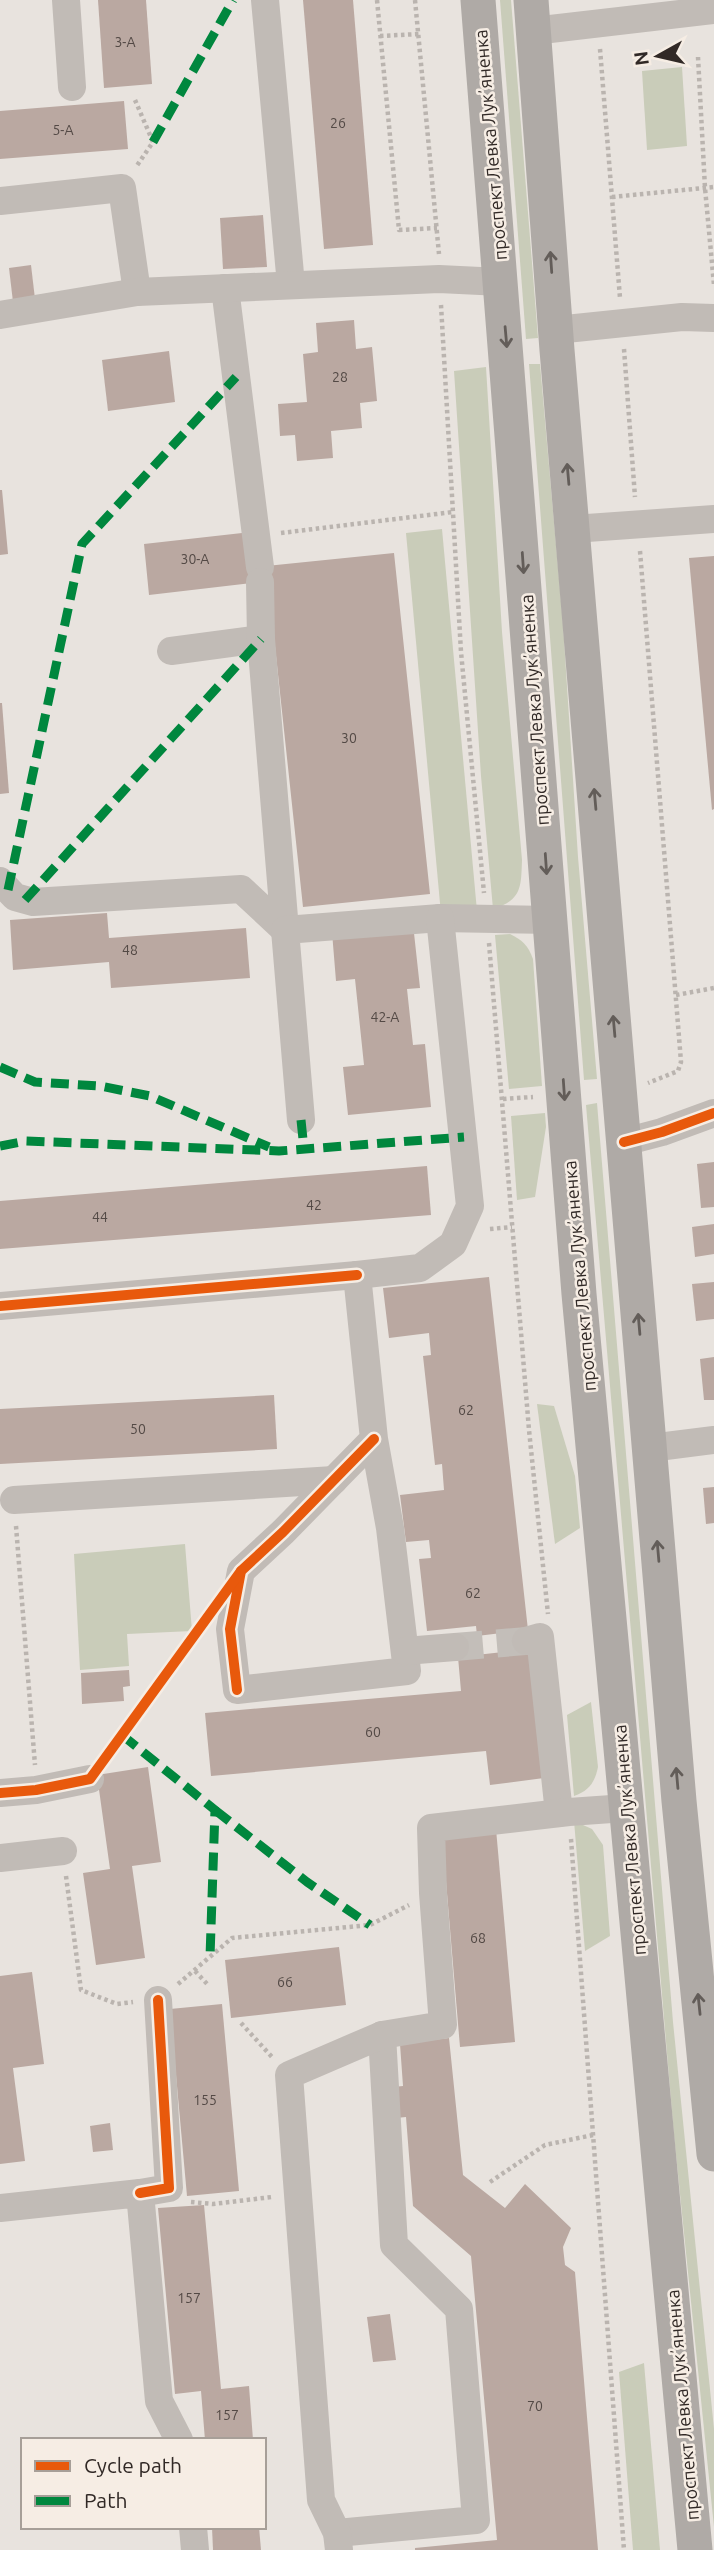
<svg xmlns="http://www.w3.org/2000/svg" width="714" height="2550" font-family="Ubuntu,sans-serif">
<style>
.green{fill:#c9ccb9}
.building{fill:#baa8a1}
.lines{fill:none;stroke-linecap:round;stroke-linejoin:round}
.minor-tunnel{stroke:#c3beb9;stroke-width:28;stroke-dasharray:28 14;stroke-linecap:butt}
.path{stroke:#bab4af;stroke-width:4.5;stroke-dasharray:3.5 3.5;stroke-linecap:butt}
.minor{stroke:#c1bbb6;stroke-width:28}
.major{stroke:#afaaa6;stroke-width:35}
.quiet{stroke:#00873e;stroke-width:9;stroke-dasharray:18 9;stroke-linecap:butt}
.cycleway-casing{stroke:#f6ede4;stroke-width:15}
.cycleway{stroke:#e8590c;stroke-width:10}
.oneway{stroke:#635d59}
.labels{text-anchor:middle;dominant-baseline:central;stroke-width:5;stroke-linejoin:round;paint-order:stroke}
.number-label{font-size:14px;fill:#534945}
.street-label{font-size:18px;fill:#312926;stroke:#f6ede4}
</style>
<rect width="100%" height="100%" fill="#e8e3de"/>
<!-- green -->
<g class="green">
<path d="M500,0H511L538,338L526,339Z"/>
<path d="M682,67L687,146L647,150L642,71Z"/>
<path d="M529,364H540L563,624L578,857L597,1079L584,1080Z"/>
<path d="M486,367L502,632L522,860C521,887 522,900 493,909L481,776L454,371Z"/>
<path d="M442,529L477,911L441,914L406,533Z"/>
<path d="M510,934C522,940 528,945 533,959L542,1086L509,1089L495,935Z"/>
<path d="M597,1103L673,2022L714,2429V2527L674,2135L586,1105Z"/>
<path d="M545,1113L546,1127L535,1197L517,1200L511,1116Z"/>
<path d="M537,1404L554,1406L575,1476L580,1528L555,1544Z"/>
<path d="M185,1544L192,1631L127,1634L129,1666L80,1670L74,1554Z"/>
<path d="M591,1702L598,1767C595,1782 589,1791 574,1796L567,1715Z"/>
<path d="M574,1821L592,1829L603,1845L610,1936L585,1951Z"/>
<path d="M644,2363L660,2550H633L619,2372Z"/>
</g>
<!-- building -->
<g class="building">
<path d="M98,0H146L152,84L104,88Z"/>
<path d="M303,0H353L373,245L324,249Z"/>
<path d="M124,101L128,149L0,159V111Z"/>
<path d="M263,215L267,267L223,269L220,218Z"/>
<path d="M31,265L35,299L13,302L9,268Z"/>
<path d="M354,320L356,349L372,347L377,401L360,403L362,428L331,431L333,458L297,461L295,435L280,436L278,404L307,402L303,354L318,352L316,323Z"/>
<path d="M169,351L175,402L108,411L102,360Z"/>
<path d="M0,490H2L8,554L0,555Z"/>
<path d="M251,532L246,568L394,553L430,894L303,907L268,581L149,595L144,544Z"/>
<path d="M714,556V809L712,810L689,558Z"/>
<path d="M0,703H2L9,793L0,794Z"/>
<path d="M107,913L109,938L246,928L250,978L111,988L109,962L13,970L10,920Z"/>
<path d="M413,924L420,988L407,989L413,1045L425,1044L431,1107L348,1115L343,1067L364,1065L355,979L336,981L332,932Z"/>
<path d="M714,1162V1207L701,1208L697,1164Z"/>
<path d="M427,1166L431,1215L0,1249V1201Z"/>
<path d="M714,1224V1254L695,1257L692,1227Z"/>
<path d="M489,1277L528,1630L477,1636L476,1626L427,1631L419,1559L431,1558L429,1540L406,1542L400,1495L444,1490L442,1464L435,1465L423,1356L431,1355L429,1333L389,1338L383,1288Z"/>
<path d="M714,1282V1319L696,1321L692,1284Z"/>
<path d="M714,1357V1400H704L700,1359Z"/>
<path d="M274,1395L277,1449L0,1464V1409Z"/>
<path d="M714,1487V1523L706,1524L703,1488Z"/>
<path d="M529,1649L544,1778L490,1785L486,1751L211,1776L205,1713L461,1691L458,1657Z"/>
<path d="M129,1670L130,1686L123,1687L124,1701L82,1704L81,1673Z"/>
<path d="M148,1767L161,1862L132,1866L145,1958L96,1965L83,1873L110,1869L97,1775Z"/>
<path d="M496,1829L515,2042L460,2047L442,1834Z"/>
<path d="M339,1947L346,2005L231,2018L225,1960Z"/>
<path d="M32,1972L44,2064L13,2068L25,2161L0,2164V1976Z"/>
<path d="M222,2004L239,2191L187,2196L170,2009Z"/>
<path d="M449,2038L463,2175L505,2208L525,2184L571,2228L563,2247L565,2265L575,2272L598,2550H415V2548L497,2540L471,2256L413,2206L406,2117L396,2118L393,2087L403,2086L400,2044Z"/>
<path d="M110,2123L113,2150L93,2152L90,2126Z"/>
<path d="M204,2205L221,2389L249,2386L253,2440H205L201,2391L175,2394L158,2208Z"/>
<path d="M390,2314L396,2360L373,2362L367,2317Z"/>
<path d="M212,2527H259L261,2550H213Z"/>
</g>
<g class="lines">
<!-- minor-tunnel -->
<path class="minor-tunnel" d="M455,1647L526,1641"/>
<!-- path -->
<g class="path">
<path d="M377,0L399,230L437,228"/>
<path d="M415,0L439,254"/>
<path d="M380,36L419,34"/>
<path d="M600,49L620,298"/>
<path d="M698,57L705,188L714,285"/>
<path d="M135,100L153,142L136,167"/>
<path d="M612,197L714,187"/>
<path d="M441,305L461,652L484,893"/>
<path d="M624,349L635,497"/>
<path d="M281,533L453,512"/>
<path d="M640,551L681,1062L678,1071L648,1083"/>
<path d="M489,943L529,1430L548,1614"/>
<path d="M676,995L714,988"/>
<path d="M503,1099L533,1097"/>
<path d="M490,1229L512,1227"/>
<path d="M16,1526L35,1765"/>
<path d="M105,1758L203,1624"/>
<path d="M571,1839L624,2550"/>
<path d="M66,1876L81,1990L117,2004L133,2002"/>
<path d="M195,1971L209,1986"/>
<path d="M178,1984L232,1938L370,1925L409,1905"/>
<path d="M241,2023L272,2057"/>
<path d="M490,2182L545,2145L593,2135"/>
<path d="M191,2202L213,2204L272,2197"/>
</g>
<!-- minor -->
<g class="minor">
<path d="M66,0L72,87"/>
<path d="M265,0L291,285"/>
<path d="M533,31L714,10"/>
<path d="M0,201L122,188L137,292"/>
<path d="M225,288L260,567"/>
<path d="M0,315L137,292L439,279L501,282"/>
<path d="M556,330L682,317L714,318"/>
<path d="M573,529L714,519"/>
<path d="M171,651L261,639"/>
<path d="M0,881L15,897L33,902L241,889L285,930L261,639L260,582"/>
<path d="M301,1120L285,930L440,918L550,920"/>
<path d="M624,1142L662,1132L714,1113"/>
<path d="M0,1306L357,1275"/>
<path d="M374,1439L283,1532L241,1571L230,1629L237,1690L407,1671L390,1528L374,1439L357,1275L420,1268L453,1244L470,1206L440,918"/>
<path d="M650,1448L714,1440"/>
<path d="M14,1500L334,1480"/>
<path d="M526,1641L540,1637L559,1813"/>
<path d="M405,1651L455,1647"/>
<path d="M0,1793L36,1790L90,1779"/>
<path d="M0,1858L63,1851"/>
<path d="M140,2193L169,2188L158,2000"/>
<path d="M0,2208L140,2193L159,2401L179,2440"/>
<path d="M193,2527L195,2550"/>
<path d="M337,2533L476,2520L459,2309L394,2245L382,2035"/>
<path d="M339,2550L337,2533L321,2500L289,2075L382,2035L443,2025L433,1893L431,1828L569,1812L626,1808"/>
</g>
<!-- major -->
<g class="major">
<path d="M478,0L579,1294L695,2550"/>
<path d="M531,0L557,350L679,1801L714,2154"/>
</g>
<!-- quiet -->
<g class="quiet">
<path d="M153,142L233,0"/>
<path d="M8,890L82,544L236,377"/>
<path d="M25,900L261,639"/>
<path d="M0,1067L35,1082L100,1086L150,1096L269,1147"/>
<path d="M301,1120L304,1149"/>
<path d="M0,1146L26,1141L279,1151L464,1137"/>
<path d="M122,1735L215,1810L210,1957"/>
<path d="M215,1810L307,1882L370,1925"/>
</g>
<defs>
<g id="cycleway">
<path d="M624,1142L662,1132L714,1113"/>
<path d="M0,1306L357,1275"/>
<path d="M237,1690L230,1629L241,1571L283,1532L374,1439"/>
<path d="M0,1793L36,1790L90,1779L241,1571"/>
<path d="M140,2193L169,2188L158,2000"/>
</g>
</defs>
<!-- cycleway casing -->
<use href="#cycleway" class="cycleway-casing"/>
<!-- cycleway -->
<use href="#cycleway" class="cycleway"/>
</g>
<!-- one-way arrows -->
<defs><path id="oneway-shaft" d="M-6 0H5M1.5-3L5.5 0L1.5 3" fill="none" stroke-width="1.6" stroke-linecap="round" stroke-linejoin="round" transform="scale(1.75)"/></defs>
<g class="oneway">
<use href="#oneway-shaft" transform="translate(551 262) rotate(-94)"/>
<use href="#oneway-shaft" transform="translate(506 337) rotate(85)"/>
<use href="#oneway-shaft" transform="translate(568 474) rotate(-95)"/>
<use href="#oneway-shaft" transform="translate(523 563) rotate(86)"/>
<use href="#oneway-shaft" transform="translate(595 799) rotate(-95)"/>
<use href="#oneway-shaft" transform="translate(546 864) rotate(86)"/>
<use href="#oneway-shaft" transform="translate(614 1026) rotate(-95)"/>
<use href="#oneway-shaft" transform="translate(564 1090) rotate(86)"/>
<use href="#oneway-shaft" transform="translate(639 1324) rotate(-95)"/>
<use href="#oneway-shaft" transform="translate(658 1551) rotate(-95)"/>
<use href="#oneway-shaft" transform="translate(677 1778) rotate(-95)"/>
<use href="#oneway-shaft" transform="translate(699 2004) rotate(-96)"/>
</g>
<g class="labels">
<!-- number labels -->
<g class="number-label">
<text x="125" y="42">3-А</text>
<text x="338" y="123">26</text>
<text x="63" y="130">5-А</text>
<text x="340" y="377">28</text>
<text x="195" y="559">30-А</text>
<text x="349" y="738">30</text>
<text x="130" y="950">48</text>
<text x="385" y="1017">42-А</text>
<text x="314" y="1205">42</text>
<text x="100" y="1217">44</text>
<text x="466" y="1410">62</text>
<text x="138" y="1429">50</text>
<text x="473" y="1593">62</text>
<text x="373" y="1732">60</text>
<text x="478" y="1938">68</text>
<text x="285" y="1982">66</text>
<text x="205" y="2100">155</text>
<text x="189" y="2298">157</text>
<text x="535" y="2406">70</text>
<text x="227" y="2415">157</text>
</g>
<!-- street labels -->
<g class="street-label">
<text transform="translate(490 145) rotate(-95)">проспект Левка Лукʼяненка</text>
<text transform="translate(534 710) rotate(-94)">проспект Левка Лукʼяненка</text>
<text transform="translate(579 1276) rotate(-95)">проспект Левка Лукʼяненка</text>
<text transform="translate(629 1840) rotate(-95)">проспект Левка Лукʼяненка</text>
<text transform="translate(682 2405) rotate(-95)">проспект Левка Лукʼяненка</text>
</g>
</g>
<!-- legend -->
<rect x="21" y="2438" width="245" height="91" fill="#f6ede4" stroke="#a79f98" stroke-width="2"/>
<rect x="35" y="2461" width="35" height="10" fill="#e8590c" stroke="#a79f98" stroke-width="2"/>
<text x="84" y="2473" font-size="21" fill="#312926">Cycle path</text>
<rect x="35" y="2496" width="35" height="10" fill="#00873e" stroke="#a79f98" stroke-width="2"/>
<text x="84" y="2508" font-size="21" fill="#312926">Path</text>
<!-- north arrow -->
<g transform="translate(658 56) rotate(262)" stroke="#f6ede4" stroke-width="5" paint-order="stroke">
<path d="M0-5L12 26L0 18L-12 26Z" fill="#312926"/>
<text y="-10" font-size="19" font-weight="bold" text-anchor="middle" fill="#312926">N</text>
</g>
</svg>
